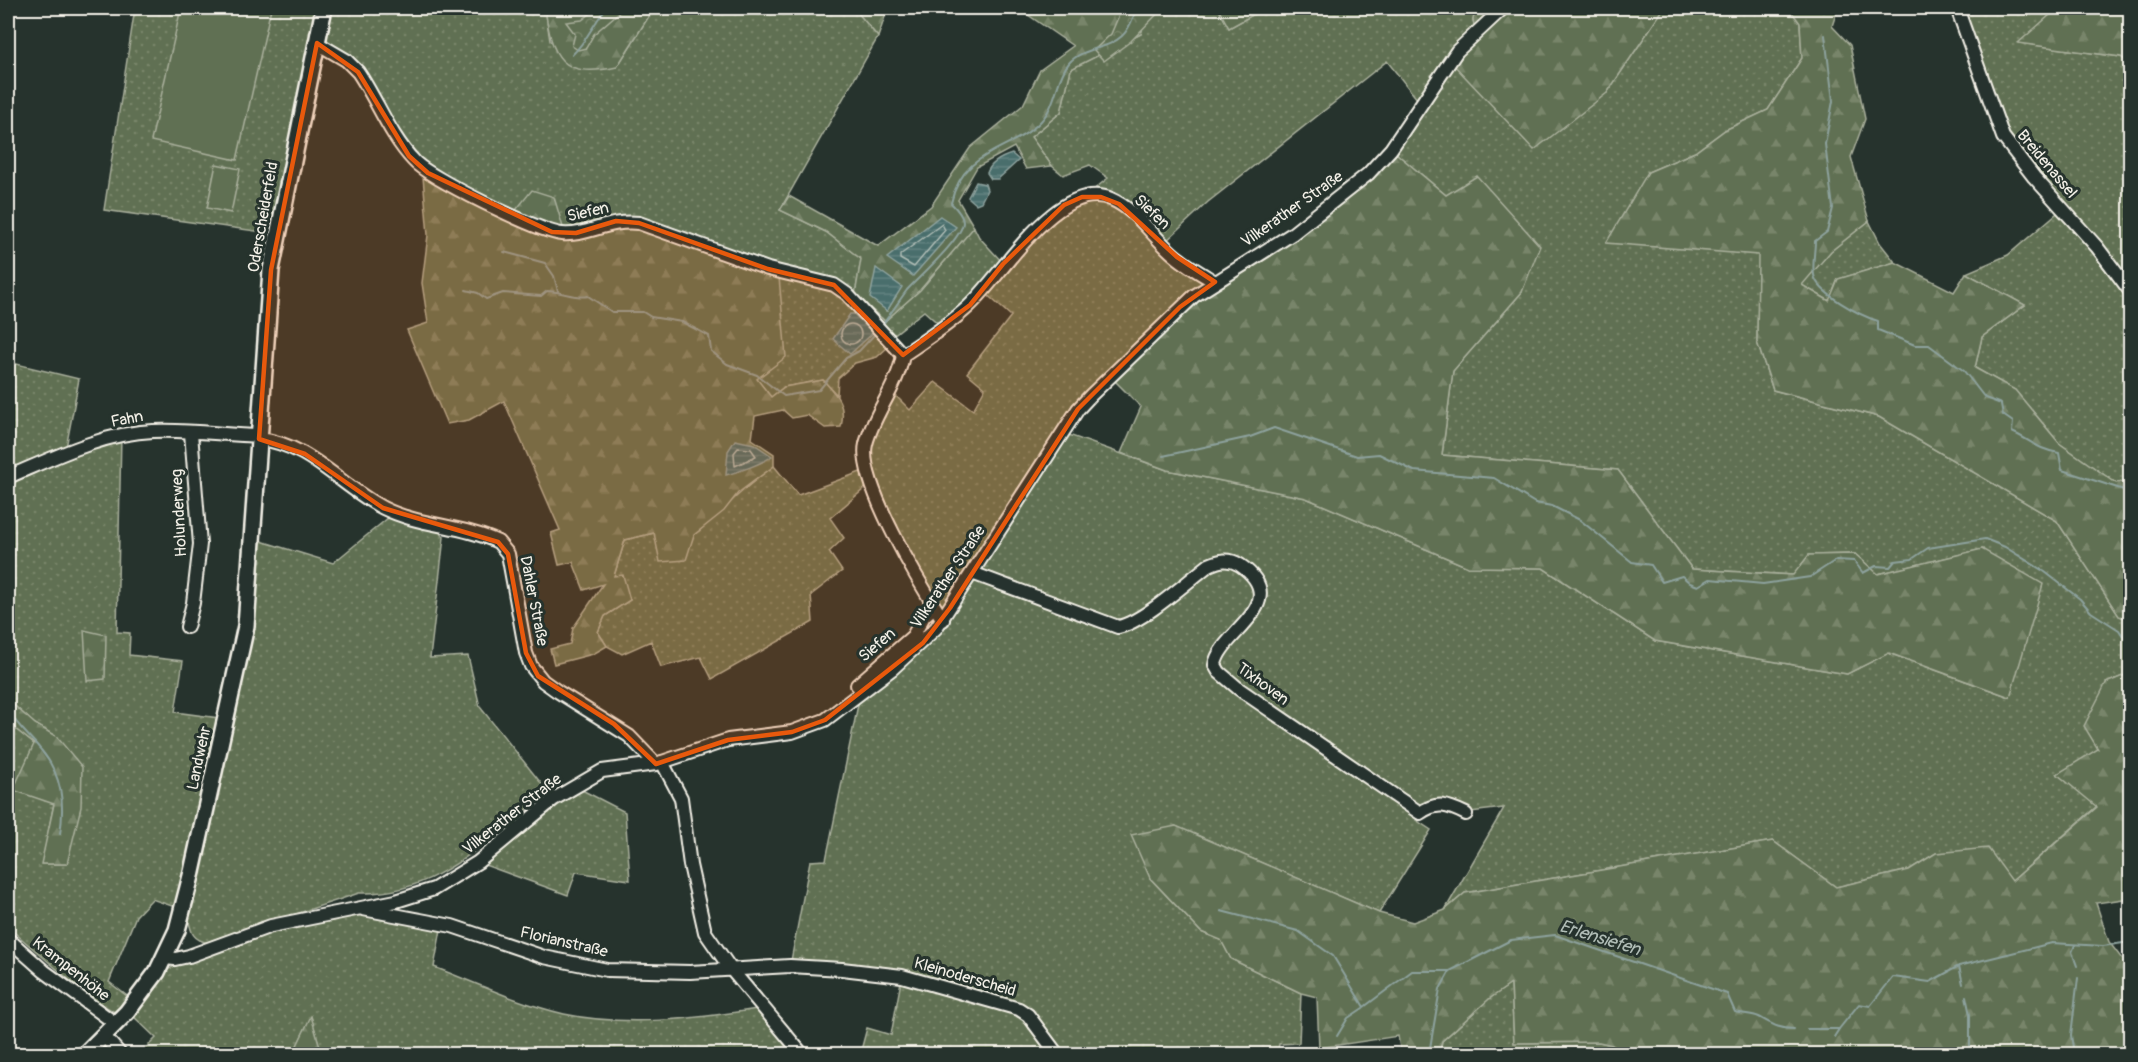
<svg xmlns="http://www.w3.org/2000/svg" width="2138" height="1062" font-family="Pangolin,sans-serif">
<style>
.grass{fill:url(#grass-dots);stroke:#aab09d;stroke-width:1.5;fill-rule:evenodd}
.forest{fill:url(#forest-firs);stroke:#aab09d;stroke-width:1.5;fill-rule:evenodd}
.park{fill:url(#park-crowns);stroke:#aab09d;stroke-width:1.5}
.pitch{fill:#617052;stroke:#aab09d;stroke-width:1.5}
.water{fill:url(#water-rules);stroke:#8da29e;stroke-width:1.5}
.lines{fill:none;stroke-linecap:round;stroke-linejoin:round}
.shore{stroke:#b0bdb6;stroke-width:1.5}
.stream{stroke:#8da29e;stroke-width:2}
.minor-casing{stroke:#f4f1e8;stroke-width:16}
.major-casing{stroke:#f4f1e8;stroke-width:20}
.minor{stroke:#26332d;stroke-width:12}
.major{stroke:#26332d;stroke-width:15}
.marked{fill:#e8590c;fill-opacity:0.2;stroke:#e8590c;stroke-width:4.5;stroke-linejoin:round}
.labels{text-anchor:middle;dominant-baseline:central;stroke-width:6;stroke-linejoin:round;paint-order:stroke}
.street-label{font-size:16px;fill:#f4f1e8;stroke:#26332d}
.water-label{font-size:18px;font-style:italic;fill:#b0bdb6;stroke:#26332d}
</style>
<defs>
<pattern id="grass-dots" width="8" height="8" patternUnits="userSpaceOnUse" patternTransform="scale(1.5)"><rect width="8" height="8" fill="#617052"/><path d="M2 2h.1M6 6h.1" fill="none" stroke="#78856b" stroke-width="1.8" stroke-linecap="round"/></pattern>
<pattern id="forest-firs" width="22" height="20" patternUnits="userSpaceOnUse" patternTransform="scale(1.5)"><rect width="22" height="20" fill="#617052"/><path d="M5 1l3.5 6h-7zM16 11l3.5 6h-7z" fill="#78856b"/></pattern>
<pattern id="park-crowns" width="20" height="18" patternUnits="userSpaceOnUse" patternTransform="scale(1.5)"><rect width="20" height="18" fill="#617052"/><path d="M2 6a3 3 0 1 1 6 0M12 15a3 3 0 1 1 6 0" fill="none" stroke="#78856b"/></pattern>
<pattern id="water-rules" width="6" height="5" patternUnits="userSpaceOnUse" patternTransform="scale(1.5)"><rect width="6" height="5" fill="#496e6c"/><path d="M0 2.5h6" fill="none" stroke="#648381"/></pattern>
</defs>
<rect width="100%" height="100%" fill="#26332d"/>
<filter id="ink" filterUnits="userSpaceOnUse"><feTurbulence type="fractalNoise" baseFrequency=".0167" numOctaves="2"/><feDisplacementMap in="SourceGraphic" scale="12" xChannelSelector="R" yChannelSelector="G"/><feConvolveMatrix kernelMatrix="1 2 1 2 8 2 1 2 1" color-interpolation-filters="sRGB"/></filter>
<g filter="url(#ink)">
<!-- grass -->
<g class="grass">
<path d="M135,8H545L550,41L617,67L654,8H854L878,37L780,210L826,232L861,259L855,295L885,321L920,290L974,227L979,237L1003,263L1108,178L1090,165L1063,175L1052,166L1031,137L1061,112L1071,69L1141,34L1148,8H1218L1229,28L1265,8H1476L1473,20L1607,93L1664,8H1789L1800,23L1802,58L1768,110L1725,130L1695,152L1648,172L1759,255L1757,342L1773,390L1879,417L2057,521L2119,616L2130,620V673L2106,683L2099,749L2097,806L2012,881L1936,853L1909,870L1836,887L1773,841L1465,893L1445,910L1504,808L1470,812L1431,801L1416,820L1431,830L1379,913L1175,826L1150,878L1201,932L1221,940L1231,959L1301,993L1299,1043L1279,1044L1277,1054H860L867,1028L891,1035L902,976L790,966L810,861L826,860L860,695L942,620L870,484L830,518L844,538L829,552L842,571L811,595L813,622L712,679L701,657L661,667L651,641L622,654L607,646L598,632L605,616L630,600L614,576L625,540L654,533L694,535C722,512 744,486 774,466L798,495L866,470L865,455L891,391L910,410L935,382L973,410L985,388L967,373L1011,316L983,291L942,327L924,311L888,339L874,332L888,347L877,357L855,363L838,378L837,395L823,380L784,387L771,397L756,378L576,233L516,210L497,207L441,179L413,155L370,83L317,43L277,234L104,210ZM1387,61L1421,104L1391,149L1446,195L1522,292L1453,371L1442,455L1618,470L1692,569L1794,575L1809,555L1855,554L1878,574L1983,549L2010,697L1888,653L1847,674L1655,641L1543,568L1468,567L1306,498L1167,470L1063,433L1180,307L1215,282L1163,244L1208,202Z"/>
<path d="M1957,8H2058L2019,43L2121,57L2130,64V481L2116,483L2059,443L2015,390L1975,368L1982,337L2025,305L1966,273L2008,255L2063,208L2015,154Z"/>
<path d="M1869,221L1880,243L1895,262L1838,279L1830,301L1801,285L1831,251Z"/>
<path d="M8,362L79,379L65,453L121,435L117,632L130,633L129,655L183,661L175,712L219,718L179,903L172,906L152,899L136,916L109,982L127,996L116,1013L87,995L8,927V723L34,744L54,803L42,864H67L57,737L35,724L8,700Z"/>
<path d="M394,513L433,523L444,537L430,658L468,656L480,707L549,793C488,835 441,896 359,893L209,943C192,940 191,932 188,917L261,541L333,563Z"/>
<path d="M580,789L625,812L630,880L576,872L568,895L482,864L518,833L536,824L559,800Z"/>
<path d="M356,908L442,924L434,967C476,983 520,1004 564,1014C625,1027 696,1019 757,1009L798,1054H322L311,1017L293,1054H140L156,1038L132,1015L163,972L173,967L255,935Z"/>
<path d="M1511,984L1514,1043L1599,1042L1612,1045L1627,1054H1439L1442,1041L1489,999Z"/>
</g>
<!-- forest -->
<g class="forest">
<path d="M545,8H654L617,67C561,79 552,58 545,8Z"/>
<path d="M854,8H888L878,37Z"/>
<path d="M1018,8H1148L1141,34L1071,69L1061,112L1031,137L1052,166L1026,169L1014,147L977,167L958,200L974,227L920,290L885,321L855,295L861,259L826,232L780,210L789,196L878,246L931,206L970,148L1023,105L1040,70L1073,46ZM876,268L897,293L887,311H886Z"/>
<path d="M1218,8H1265L1229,28Z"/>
<path d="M1476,8H1664L1607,93L1534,150L1452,63L1476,38L1473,20Z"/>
<path d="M1789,8H1838L1832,26L1850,45L1865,119L1851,157L1869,221L1831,251L1802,285L1829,301L1838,279L1895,262L1954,292L1966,273L2025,305L1982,337L1975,368L2015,390L2059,443L2116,483L2130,481V620L2119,616L2057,521L1879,417L1773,390L1757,342L1758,255L1606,243L1648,172L1695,152L1725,130L1768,110L1802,58L1800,23Z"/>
<path d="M2058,8H2130V64L2121,57L2018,43Z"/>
<path d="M1391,149L1446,195L1477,176L1540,246L1522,292L1453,371L1442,455L1618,470L1692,569L1793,575L1809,555L1855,554L1878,574L1982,549L2043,584L2010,697L1889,653L1847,674L1655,641L1543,568L1468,567L1306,498L1167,470L1121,453L1141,407L1110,376L1180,307L1292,234Z"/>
<path d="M428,173L497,207L516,210L532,190L554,197L565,234L616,221L779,277L786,357L757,379L771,397L784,387L823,380C838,396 846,405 841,427L825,428L807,415L792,418L783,410L755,416L752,439L774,454V466L738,493L724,511L694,535L686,560L660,562L654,533L625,540L614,576L623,575L630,600L605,616L598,632L607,646L593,654L554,664L550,649L570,644L573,628L603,584L584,590L573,562L559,565L551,533L560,530L504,401L469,420L447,424L407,330L428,323L422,283L428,235L423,177Z"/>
<path d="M84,630L106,635L105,679L87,681Z"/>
<path d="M2130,673V898L2096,903L2109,942L2122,959L2130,957V1054H1627L1612,1045L1599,1042L1514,1043L1511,984L1489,999L1442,1041L1439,1054H1401L1398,1036L1319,1048L1317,997L1301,993L1231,959L1221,940L1201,932L1150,878L1131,835L1176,826L1379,913L1413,922L1445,910L1465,893L1773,841L1836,887L1909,870L1936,853L1988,848L2012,881L2097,807L2057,774L2098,749L2084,726L2106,683Z"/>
<path d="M8,700L35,724L57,737L82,767L81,807L67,864H41L54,804L13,790L34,744L8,723Z"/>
<path d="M311,1016L322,1054H293Z"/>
</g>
<!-- park -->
<g class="park">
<path d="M594,8H624L594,34L586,48L578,50L572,46L575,34L566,22L582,20L595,10Z"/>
<path d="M1122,8H1163L1131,41L1104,61L1094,50L1111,34Z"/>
</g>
<!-- pitch -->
<g class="pitch">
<path d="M181,8H271L237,160L151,141Z"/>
<path d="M216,164L240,169L231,213L207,208Z"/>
</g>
<!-- water -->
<g class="water">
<path d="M1012,154L1019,160L998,179H991L987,173C991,162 1002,157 1012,154Z"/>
<path d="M976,182L985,184L987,190L981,202L976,204L968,197Z"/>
<path d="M940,216L956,227L913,276L887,258Z"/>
<path d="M876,268L902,287L887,311L870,298Z"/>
<path d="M850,314H854L873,333L850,354L833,339Z"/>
<path d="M735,440L754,444L772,456C762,464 738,472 726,475L728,451Z"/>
</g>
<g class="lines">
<!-- shore -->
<g class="shore">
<path d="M942,224L945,230L914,267L900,259V255Z"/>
<circle cx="851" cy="334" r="10"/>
<path d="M738,448L751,449L756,456L735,466L734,453Z"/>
</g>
<!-- stream -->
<g class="stream">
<path d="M1822,8L1823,12"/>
<path d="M1825,35L1833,101L1825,144L1833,208L1827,232L1815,241C1815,251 1812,265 1814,275C1817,293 1861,316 1878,321V330L1915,345H1929L1964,371L1985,398L2001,404L2003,415L2013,422L2012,432C2032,441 2036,449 2059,453L2062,470L2130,492"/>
<path d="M572,55C586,42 594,23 606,8"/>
<path d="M504,252L545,263L554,276L558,291"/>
<path d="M466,290L478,293L486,299L503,293L541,296L547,291C561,291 577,299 588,296L612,312H643L651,317L682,322L709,336L711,351L727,364L757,375L784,396L819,390L846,358L859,351L874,335"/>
<path d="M883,324C891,313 899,301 907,290C918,278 963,238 963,222C963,215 956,208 951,203C963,148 1012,152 1041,121C1057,104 1056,78 1069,63C1083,47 1107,50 1122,36C1130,29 1133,17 1137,8"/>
<path d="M1163,456L1250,437L1274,428L1357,456L1379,454L1414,471L1494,478L1535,503L1552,506L1580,520L1632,562L1651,565L1662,582L1682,576L1690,583L1698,586L1710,579L1763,584L1810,577L1836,560L1854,561L1863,573L1876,566L1890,567L1895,561L1912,559L1928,548L1985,539L2005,547L2045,572L2080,599L2091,612L2119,630L2127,642L2130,654"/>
<path d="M8,710C17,726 30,736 41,750C62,775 65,803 60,834"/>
<path d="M1221,911L1298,931L1333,956L1364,1007L1412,971H1450L1511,940L1555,935L1727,994L1735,1012C1742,1014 1753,1014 1759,1017C1772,1024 1778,1029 1794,1029"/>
<path d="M2075,945L2072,952L2077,966"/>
<path d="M1959,966L1963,984"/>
<path d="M1966,996L1970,1015V1054"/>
<path d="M1807,1029H1839L1859,1004L1870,1006L1893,977L1930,982L1959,966L2052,943L2103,946L2130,942"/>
<path d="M1337,1036L1348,1018L1363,1008"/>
<path d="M1834,1037L1839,1029"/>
<path d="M1429,1054L1440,989L1450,971"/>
<path d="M1821,1054L1824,1051"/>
<path d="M2074,1054L2071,1035L2078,978"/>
</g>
<defs>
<g id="minor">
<path d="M1957,8L2003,137L2034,177L2097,247L2130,291"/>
<path d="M317,43L346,60L358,72C377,100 390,136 414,161C429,178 539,232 562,234C589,236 608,219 639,223L768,269L834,285L847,294L903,355"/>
<path d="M259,439C310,444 340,486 383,508C419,526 462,525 498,542L508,554L526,653L531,666L543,681L557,691L629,736L656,764"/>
<path d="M8,477C53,458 103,433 153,431C187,429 224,435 259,436"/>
<path d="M972,573L1118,627C1142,623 1188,581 1209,565C1220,560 1229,558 1240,565C1295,603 1219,633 1215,665L1219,672L1239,689L1420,813C1437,801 1448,805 1466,814"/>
<path d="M943,620C922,587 857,481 866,444C874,413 897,388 903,355C925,340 949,325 969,306C1002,276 1058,177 1111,199C1137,210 1155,240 1177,257C1188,266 1202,274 1215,282"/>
<path d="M187,627L193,603L200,544L191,433"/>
<path d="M857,685L913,636L924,616L934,607"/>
<path d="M662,762L681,798L690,865L705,932L730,968L802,1054"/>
<path d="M363,909L452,926L544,957L607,970L690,972L790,966L842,969L902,976L1019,1009L1028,1015L1057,1054"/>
<path d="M8,939L44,971L116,1024"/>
<path d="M165,958L175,959L189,956L271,926L396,901L434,889L478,862L554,799L602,771L656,764L728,740L792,732L825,720L892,669L936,628L1078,409L1091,395L1194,296L1292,234L1368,174L1391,149L1457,51L1503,8"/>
<path d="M104,1036L120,1054"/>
</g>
<path id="major" d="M85,1054L127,1012L157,972L177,930L192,872L246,626L271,270L324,8"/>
</defs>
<!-- minor casing -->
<use href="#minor" class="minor-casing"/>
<!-- major casing -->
<use href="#major" class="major-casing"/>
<!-- minor -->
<use href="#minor" class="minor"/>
<!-- major -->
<use href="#major" class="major"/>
</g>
</g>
<!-- marked area -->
<path class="marked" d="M317,43L358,72L409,156L428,173L552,232L576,233L616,221L639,223L768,269L834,285L903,355L970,305L1003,264L1064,205L1082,197H1101L1119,204L1177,257L1215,282L1180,307L1078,409L950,608L923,643L825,720L792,732L728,740L656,764L614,724L538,676L526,653L508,554L498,542L383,508L305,454L259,439L271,270Z"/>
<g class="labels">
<!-- street labels -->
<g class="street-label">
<text transform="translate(2047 164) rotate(50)">Breidenassel</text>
<text transform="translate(1292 209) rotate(-35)">Vilkerather Straße</text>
<text transform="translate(588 212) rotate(-13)">Siefen</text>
<text transform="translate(1152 212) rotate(43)">Siefen</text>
<text transform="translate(263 217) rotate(-80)">Oderscheiderfeld</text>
<text transform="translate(127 419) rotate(-11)">Fahn</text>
<text transform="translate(179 513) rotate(-93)">Holunderweg</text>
<text transform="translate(948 577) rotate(-56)">Vilkerather Straße</text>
<text transform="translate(534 601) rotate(79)">Dahler Straße</text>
<text transform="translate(877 645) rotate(-41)">Siefen</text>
<text transform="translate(1263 684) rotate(36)">Tixhoven</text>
<text transform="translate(199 758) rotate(-78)">Landwehr</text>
<text transform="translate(512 814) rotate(-38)">Vilkerather Straße</text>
<text transform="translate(564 942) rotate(13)">Florianstraße</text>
<text transform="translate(71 969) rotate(38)">Krampenhöhe</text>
<text transform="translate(965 977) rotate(16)">Kleinoderscheid</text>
</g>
<!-- water labels -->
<g class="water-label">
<text transform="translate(1600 938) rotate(17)">Erlensiefen</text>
</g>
</g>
<!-- margin -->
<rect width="2138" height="1062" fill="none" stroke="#26332d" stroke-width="30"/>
<rect x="15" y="15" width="2108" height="1032" fill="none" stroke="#f4f1e8" stroke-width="2" filter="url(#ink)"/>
</svg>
